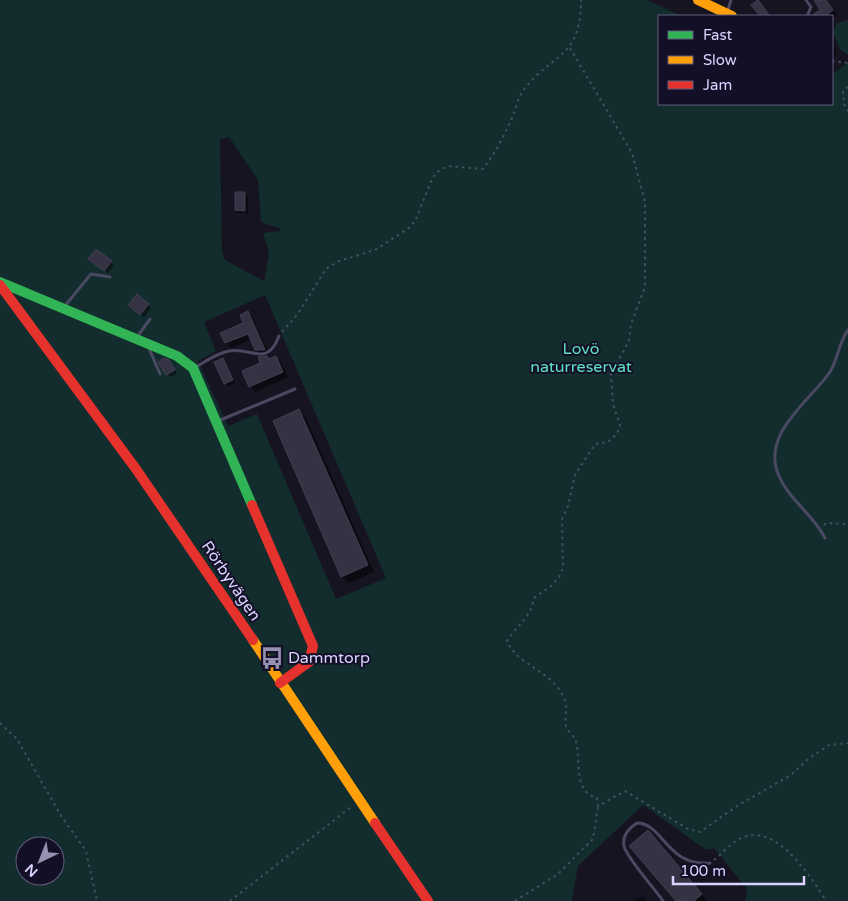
<svg xmlns="http://www.w3.org/2000/svg" width="848" height="901" font-family="'Varela Round',sans-serif">
<style>
.green{fill:#132c2d;fill-rule:evenodd}
.shadow{fill:#0007}
.building{fill:#343243;stroke:#433f54}
.lines{fill:none;stroke-linecap:round;stroke-linejoin:round}
.path{stroke:#44505f;stroke-width:2;stroke-dasharray:2.5 4;stroke-linecap:butt}
.lane{stroke:#4a4962;stroke-width:3}
.fast{stroke:#30b455;stroke-width:10}
.slow{stroke:#ff9f0a;stroke-width:10}
.jam{stroke:#e5322d;stroke-width:10}
.labels{text-anchor:middle;dominant-baseline:central;stroke-width:4;stroke-linejoin:round;paint-order:stroke}
.park-label{font-size:16px;fill:#5fe0c0;stroke:#130f26}
.street-label{font-size:16px;fill:#d9d4ff;stroke:#130f26}
.poi-label{font-size:16px;fill:#d9d4ff;stroke:#130f26;text-anchor:start}
</style>
<rect width="100%" height="100%" fill="#161421"/>
<!-- green -->
<g class="green">
<path d="M0,0H647L681,16H659V104H832V75L848,62V901H745L747,889L714,848L706,850L643,805L578,866L572,901H0ZM229,137L258,180L261,222L281,229L280,231L263,233L269,253L264,281L225,260L222,251L220,139ZM265,295L386,578L336,599L257,414L228,426L198,361L216,351L204,322ZM25,846H55V876H25Z"/>
<path d="M848,20V55L840,49L833,33L837,23Z"/>
</g>
<!-- shadow -->
<g class="shadow">
<path d="M815,0H827L837,15L832,19V16H814L822,10Z"/>
<path d="M832,45L837,50L833,60H832Z"/>
<path d="M245,193L248,197V213H239L236,210Z"/>
<path d="M93,262H111L114,265L108,273Z"/>
<path d="M148,305L151,308L144,317L133,308Z"/>
<path d="M248,313L253,318L269,355H261L252,339L231,348L226,343L245,324Z"/>
<path d="M276,357L281,362L288,377L255,392L250,386L270,360Z"/>
<path d="M223,359L235,383L228,386L225,383Z"/>
<path d="M168,361L177,373L171,377L167,374Z"/>
<path d="M299,411L306,418L374,572L349,583L342,576Z"/>
<path d="M654,839L707,901H678Z"/>
<path d="M643,897L647,901H631Z"/>
</g>
<!-- building -->
<g class="building">
<path d="M758,0L770,16H760L751,5Z"/>
<path d="M814,0H826L833,10L825,16H811L820,10Z"/>
<path d="M235,192H245V211L235,210Z"/>
<path d="M96,249L112,261L104,271L88,259Z"/>
<path d="M137,294L149,304L140,315L128,305Z"/>
<path d="M248,311L265,350H255L248,334L225,343L220,333L243,323L240,315Z"/>
<path d="M267,356L269,359L276,356L283,372L249,387L242,371L260,363L258,357Z"/>
<path d="M164,358L169,360L175,370L166,375L158,362Z"/>
<path d="M223,358L233,380L224,384L214,362Z"/>
<path d="M299,409L368,565L341,577L273,421Z"/>
<path d="M648,830L702,894L694,901H676L629,846Z"/>
</g>
<g class="lines">
<!-- path -->
<g class="path">
<path d="M570,48L632,153L645,202V287L631,324L629,341L611,374L613,404L620,425L617,434L608,442L595,444L575,475L568,506L562,519L563,568L559,577L551,586L534,598C530,620 518,623 507,641C517,666 553,670 565,700C568,708 564,718 566,726C568,732 575,736 576,742C581,762 573,792 597,798L598,806L625,791L688,829L700,832L737,806L791,775L808,759L829,745L848,743"/>
<path d="M832,61L848,63"/>
<path d="M848,87L843,91L844,104L848,111"/>
<path d="M282,332L297,315L326,269L339,261L375,250L409,228L415,221L432,179L437,172L448,166L483,169L486,165C496,151 505,134 512,118C516,109 518,97 524,89C553,53 581,58 581,0"/>
<path d="M824,525L826,523L848,524"/>
<path d="M0,723L17,739L60,814L86,851L97,901"/>
<path d="M714,860C724,852 732,841 744,837C777,824 812,878 826,901"/>
<path d="M230,901L351,807"/>
<path d="M515,901L558,874L593,839L598,806"/>
</g>
<!-- lane -->
<g class="lane">
<path d="M806,0L811,7L807,16"/>
<path d="M727,13L731,0"/>
<path d="M64,307L91,274L110,277"/>
<path d="M137,337L150,319"/>
<path d="M148,346L160,374"/>
<path d="M196,367C206,361 217,353 229,351C252,347 267,368 279,336"/>
<path d="M218,421L295,389"/>
<path d="M825,538C814,515 789,500 779,476C760,434 810,401 830,372C838,359 839,342 848,330"/>
<path d="M663,901C655,889 626,857 624,846C622,836 629,828 637,823C663,823 667,867 710,863"/>
</g>
<!-- fast -->
<path class="fast" d="M0,282L177,356L193,368L252,505"/>
<!-- slow -->
<g class="slow">
<path d="M698,0L732,16"/>
<path d="M253,640L375,823"/>
</g>
<!-- jam -->
<g class="jam">
<path d="M0,285L136,469L253,640"/>
<path d="M252,505L313,646L309,662L280,683"/>
<path d="M375,823L428,901"/>
</g>
</g>
<!-- icons -->
<defs>
<symbol id="bus-bare" viewBox="-9 -9 18 18"><path d="M-5-6H5V4H4V6H2V4H-2V6H-4V4H-5ZM-3.5-4V0h7V-4ZM-3.5 1.2v1.5H-2V1.2ZM2 1.2v1.5H3.5V1.2Z" fill="#9591b1" stroke="#130f26" stroke-width="2.5" paint-order="stroke"/></symbol>
</defs>
<g fill-rule="evenodd">
<use href="#bus-bare" x="256" y="642" width="32" height="32"/>
</g>
<g class="labels">
<!-- park labels -->
<g class="park-label">
<text x="581" y="349">Lovö<tspan x="581" dy="18">naturreservat</tspan></text>
</g>
<!-- street labels -->
<g class="street-label">
<text transform="translate(231 581) rotate(56)">Rörbyvägen</text>
</g>
<!-- poi labels -->
<g class="poi-label">
<text x="288" y="658">Dammtorp</text>
</g>
</g>
<!-- legend -->
<rect x="658" y="15" width="175" height="90" fill="#130f26" stroke="#625e7d"/>
<rect x="668" y="31" width="25" height="8" fill="#30b455" stroke="#625e7d"/>
<text x="703" y="40" font-size="15" fill="#d9d4ff">Fast</text>
<rect x="668" y="56" width="25" height="8" fill="#ff9f0a" stroke="#625e7d"/>
<text x="703" y="65" font-size="15" fill="#d9d4ff">Slow</text>
<rect x="668" y="81" width="25" height="8" fill="#e5322d" stroke="#625e7d"/>
<text x="703" y="90" font-size="15" fill="#d9d4ff">Jam</text>
<!-- north arrow -->
<g transform="translate(40 861) rotate(223)"><circle r="24" fill="#130f26" stroke="#625e7d"/>
<path d="M0-4L9 19L0 12L-9 19Z" fill="#9591b1"/>
<text y="-8" font-size="14" font-weight="bold" text-anchor="middle" fill="#d9d4ff">N</text>
</g>
<!-- scale -->
<path d="M673 876v8h131v-8" fill="none" stroke="#d9d4ff" stroke-width="2.5"/>
<text x="680" y="876" font-size="15" fill="#d9d4ff" stroke="#130f26" stroke-width="4" paint-order="stroke">100 m</text>
</svg>
